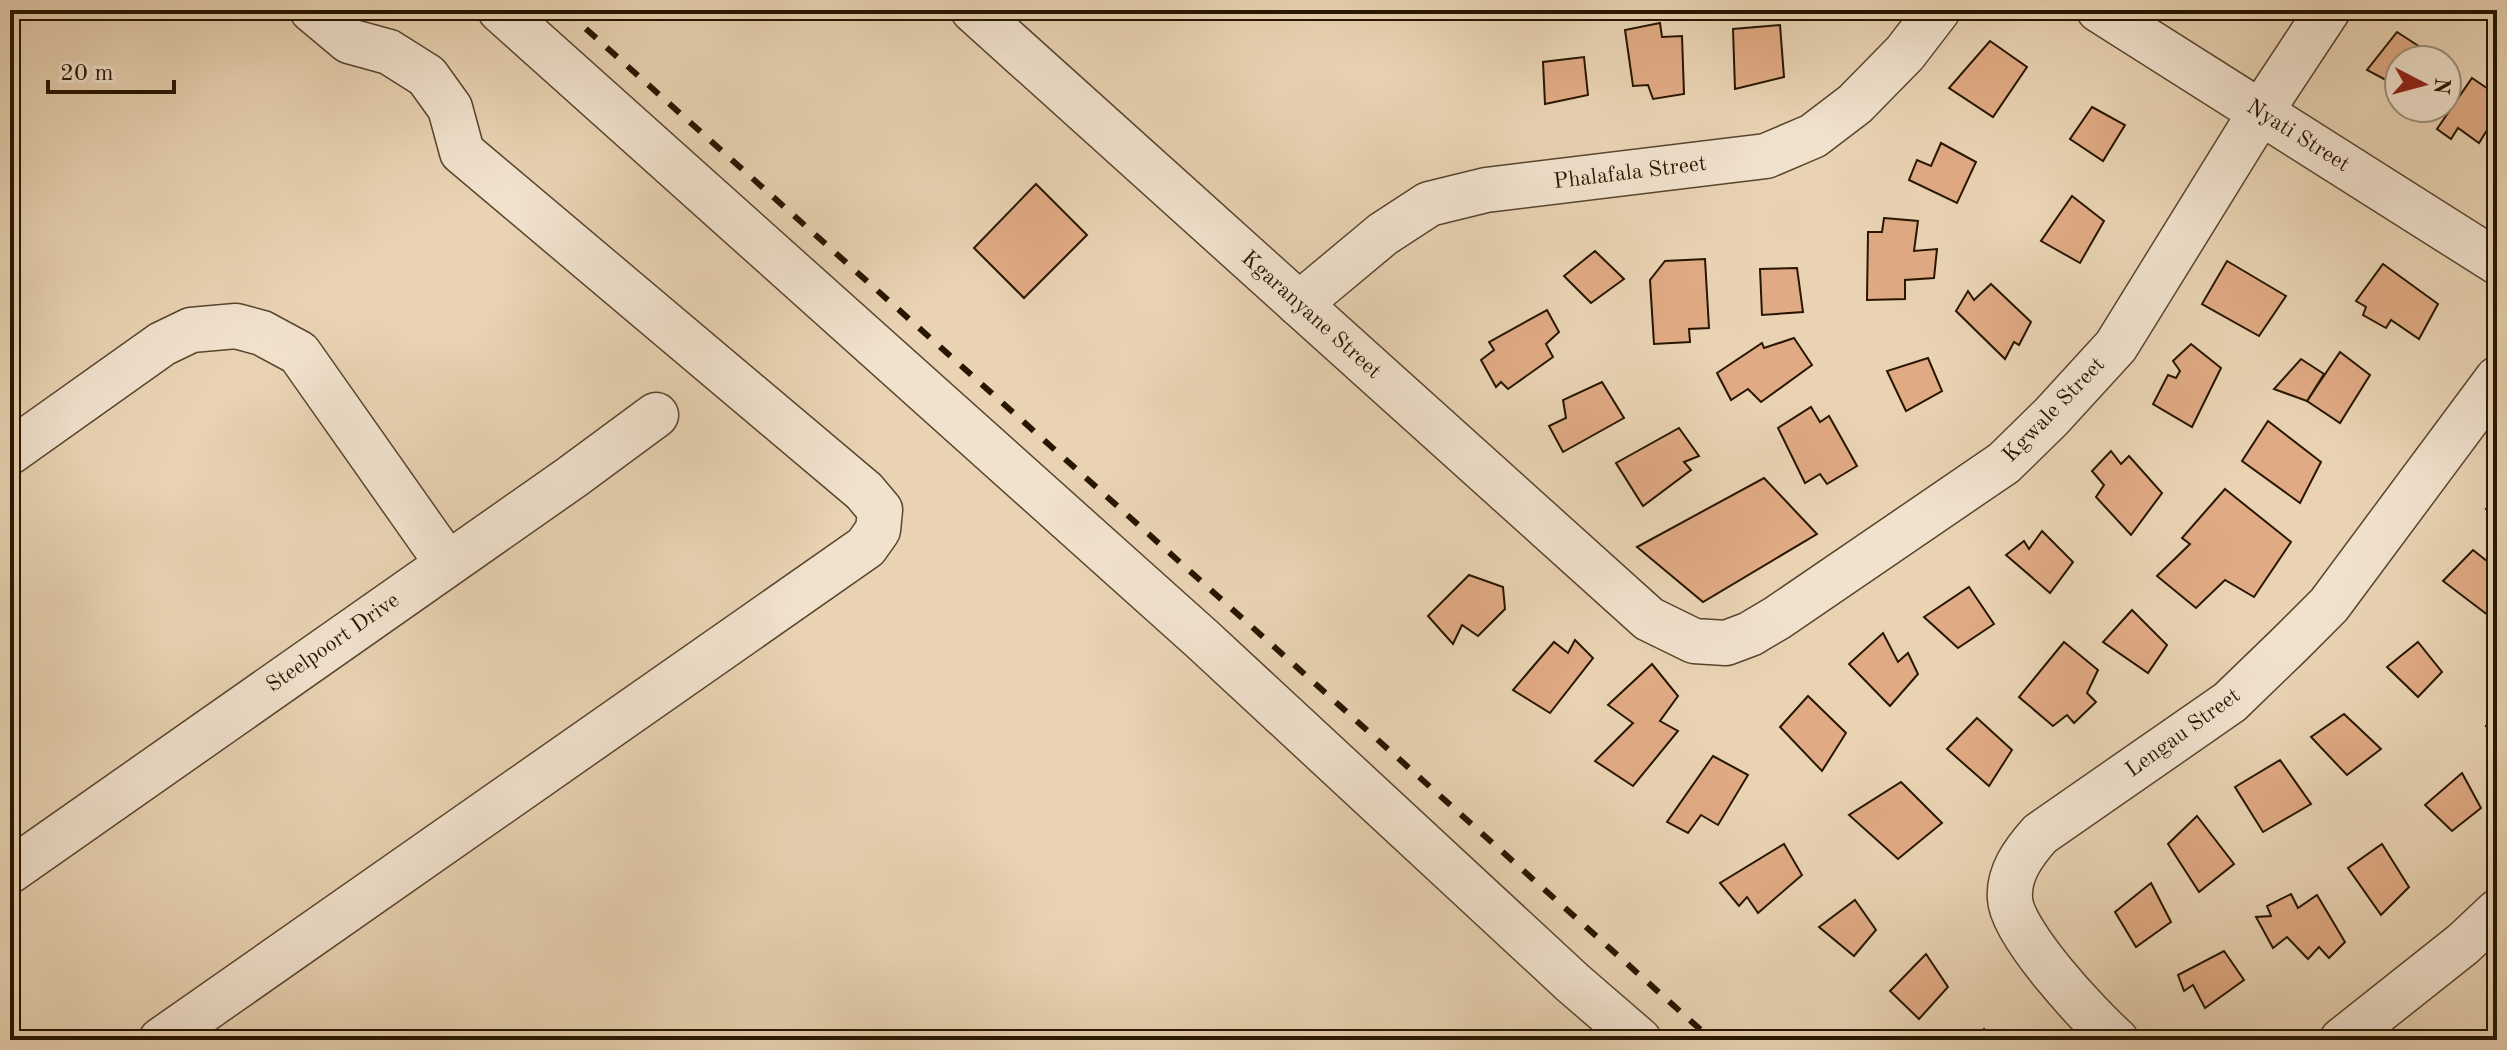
<svg xmlns="http://www.w3.org/2000/svg" width="2507" height="1050" font-family="'Old Standard TT',serif">
<style>
.building{fill:#e0aa84;stroke:#271600;stroke-width:2}
.lines{fill:none;stroke-linecap:round;stroke-linejoin:round}
.minor-casing{stroke:#58452d;stroke-width:47}
.minor{stroke:#f1e2ce;stroke-width:44}
.rail{stroke:#271600;stroke-width:6;stroke-dasharray:14 14;stroke-linecap:butt}
.labels{text-anchor:middle;dominant-baseline:central;stroke-width:6;stroke-linejoin:round;paint-order:stroke}
.street-label{font-size:22px;fill:#271600;stroke:#f1e2ce}
</style>
<rect width="100%" height="100%" fill="#e9d3b3"/>
<filter id="stains"><feTurbulence type="fractalNoise" baseFrequency=".0025" numOctaves="4"/><feColorMatrix values="0 0 0 0 .2 0 0 0 0 .09 0 0 0 0 .02 0 0 0 .5 -.17"/></filter>
<radialGradient id="worn" r=".72"><stop offset=".6" stop-color="#630" stop-opacity="0"/><stop offset="1" stop-color="#630" stop-opacity=".3"/></radialGradient>
<!-- building -->
<g class="building">
<path d="M1660,23L1662,37L1682,36L1684,94L1653,99L1648,85L1633,86L1625,30Z"/>
<path d="M1780,25L1784,77L1735,89L1733,29Z"/>
<path d="M2397,32L2437,58L2436,60H2399V87L2367,70Z"/>
<path d="M1990,41L2027,67L1993,117L1949,88Z"/>
<path d="M1584,57L1588,95L1545,104L1543,62Z"/>
<path d="M2472,78L2497,95V114L2479,143L2458,128L2451,139L2437,129Z"/>
<path d="M2092,107L2125,125L2103,161L2070,139Z"/>
<path d="M1941,143L1976,162L1957,203L1909,180L1917,160L1931,166Z"/>
<path d="M1036,184L1087,235L1024,298L974,248Z"/>
<path d="M2072,196L2104,221L2080,263L2041,241Z"/>
<path d="M1884,218L1918,221L1914,251L1937,249L1934,278L1905,280V299L1867,300L1868,232H1882Z"/>
<path d="M1595,251L1624,279L1591,303L1564,276Z"/>
<path d="M1705,259L1709,328L1689,329L1690,342L1654,344L1650,280L1665,261Z"/>
<path d="M2227,261L2286,296L2259,336L2202,304Z"/>
<path d="M2383,264L2438,304L2419,339L2391,320L2386,328L2363,315L2366,307L2356,301Z"/>
<path d="M1797,268L1803,312L1762,315L1760,269Z"/>
<path d="M1991,284L2031,322L2019,345L2014,342L2005,359L1956,311L1968,291L1974,300Z"/>
<path d="M1547,310L1559,332L1546,344L1553,357L1508,389L1501,382L1496,387L1481,360L1494,350L1489,342Z"/>
<path d="M1794,338L1812,365L1761,402L1748,389L1731,400L1717,373L1762,343L1764,348Z"/>
<path d="M2191,344L2221,368L2192,427L2153,404L2168,375L2176,378L2180,371L2173,361Z"/>
<path d="M2340,352L2370,375L2340,423L2307,401Z"/>
<path d="M1928,358L1942,391L1906,411L1887,371Z"/>
<path d="M2301,359L2324,374L2307,401L2274,389Z"/>
<path d="M1602,382L1624,418L1563,452L1549,426L1566,418L1563,400Z"/>
<path d="M1811,407L1820,422L1829,416L1857,466L1827,484L1820,474L1805,483L1778,428Z"/>
<path d="M2268,421L2321,462L2300,503L2242,461Z"/>
<path d="M1679,428L1699,456L1684,462L1691,470L1643,506L1616,463Z"/>
<path d="M2111,451L2121,464L2129,456L2162,493L2131,535L2096,497L2104,485L2092,471Z"/>
<path d="M1764,478L1817,534L1703,602L1637,547Z"/>
<path d="M2225,489L2291,542L2254,597L2225,580L2196,608L2157,576L2190,544L2182,538Z"/>
<path d="M2497,493V515L2486,509Z"/>
<path d="M2042,531L2073,562L2050,593L2006,555L2024,541L2029,549Z"/>
<path d="M2473,550L2497,569V622L2443,581Z"/>
<path d="M1469,575L1503,587L1505,609L1478,636L1462,625L1453,644L1428,616Z"/>
<path d="M1969,587L1994,624L1958,648L1924,617Z"/>
<path d="M2132,610L2167,645L2148,673L2103,642Z"/>
<path d="M1883,633L1898,662L1908,653L1918,674L1890,706L1849,664Z"/>
<path d="M1575,640L1593,658L1550,713L1513,690L1554,642L1568,653Z"/>
<path d="M2064,642L2098,670L2087,693L2096,702L2074,723L2067,715L2053,726L2019,697Z"/>
<path d="M2418,642L2442,672L2418,697L2387,667Z"/>
<path d="M1652,664L1678,696L1660,721L1678,731L1633,786L1595,761L1633,723L1608,705Z"/>
<path d="M1808,696L1846,733L1822,771L1780,727Z"/>
<path d="M2497,706V732L2486,726Z"/>
<path d="M2344,714L2381,749L2347,775L2311,737Z"/>
<path d="M1977,718L2012,750L1989,786L1947,749Z"/>
<path d="M1713,756L1748,775L1718,825L1701,815L1688,833L1667,822Z"/>
<path d="M2280,760L2311,804L2263,832L2235,787Z"/>
<path d="M2462,773L2481,808L2452,831L2425,805Z"/>
<path d="M1901,782L1942,823L1898,859L1849,815Z"/>
<path d="M2197,816L2234,864L2199,892L2168,844Z"/>
<path d="M1784,844L1802,875L1758,913L1747,897L1739,906L1720,883Z"/>
<path d="M2382,844L2409,887L2381,915L2348,868Z"/>
<path d="M2151,883L2171,922L2136,947L2115,912Z"/>
<path d="M2291,894L2298,908L2317,895L2345,942L2329,958L2319,947L2308,959L2287,937L2273,948L2256,917L2271,916L2267,906Z"/>
<path d="M1855,900L1876,930L1854,956L1819,927Z"/>
<path d="M2224,951L2244,980L2205,1008L2193,985L2184,991L2178,975Z"/>
<path d="M1926,954L1948,987L1919,1019L1890,991Z"/>
<path d="M2497,1023V1040H2484L2482,1035Z"/>
<path d="M1984,1029L1993,1040H1973Z"/>
</g>
<g class="lines">
<defs>
<g id="minor">
<path d="M500,10L1202,639L1573,983L1639,1040"/>
<path d="M973,10L1649,619L1694,641L1726,643L1750,634L1777,618L2004,463L2051,417L2116,346L2260,113L2328,10"/>
<path d="M2099,10L2497,262"/>
<path d="M1299,304L1383,234L1429,204L1486,190L1766,156L1813,136L1855,104L1905,53L1938,10"/>
<path d="M10,452L162,344L191,330L236,326L262,333L299,353L447,563"/>
<path d="M10,871L572,477L656,415"/>
<path d="M161,1040L866,547L878,530L880,510L864,491L462,152L450,108L427,76L389,52L349,41L312,10"/>
<path d="M2116,1040C2089,1016 2012,934 2010,899C2008,873 2024,852 2040,834L2230,702L2290,644L2329,605L2497,379"/>
<path d="M2342,1040L2463,944L2497,912"/>
</g>
</defs>
<!-- minor casing -->
<use href="#minor" class="minor-casing"/>
<!-- minor -->
<use href="#minor" class="minor"/>
<!-- rail -->
<path class="rail" d="M565,10L1712,1040"/>
</g>
<g class="labels">
<!-- street labels -->
<g class="street-label">
<text transform="translate(2298 136) rotate(32)">Nyati Street</text>
<text transform="translate(1630 173) rotate(-7)">Phalafala Street</text>
<text transform="translate(1311 315) rotate(42)">Kgaranyane Street</text>
<text transform="translate(2054 410) rotate(-46)">Kgwale Street</text>
<text transform="translate(333 643) rotate(-35)">Steelpoort Drive</text>
<text transform="translate(2183 733) rotate(-36)">Lengau Street</text>
</g>
</g>
<!-- margin -->
<rect width="2507" height="1050" fill="none" stroke="#e9d3b3" stroke-width="40"/>
<rect x="12" y="12" width="2483" height="1026" fill="none" stroke="#271600" stroke-width="4"/>
<rect x="20" y="20" width="2467" height="1010" fill="none" stroke="#271600" stroke-width="2"/>
<!-- north arrow -->
<g transform="translate(2423 84) rotate(96)"><circle r="38" fill="#f1e2ce" stroke="#a0907c" stroke-width="2"/>
<path d="M0-6L14 30L0 20L-14 30Z" fill="#8f2418"/>
<text y="-12" font-size="22" font-weight="bold" text-anchor="middle" fill="#271600">N</text>
</g>
<!-- scale -->
<path d="M48 80v12h126v-12" fill="none" stroke="#271600" stroke-width="4"/>
<text x="60" y="80" font-size="24" fill="#271600" stroke="#f1e2ce" stroke-width="6" paint-order="stroke">20 m</text>
<rect width="100%" height="100%" filter="url(#stains)"/>
<rect width="100%" height="100%" fill="url(#worn)"/>
</svg>
